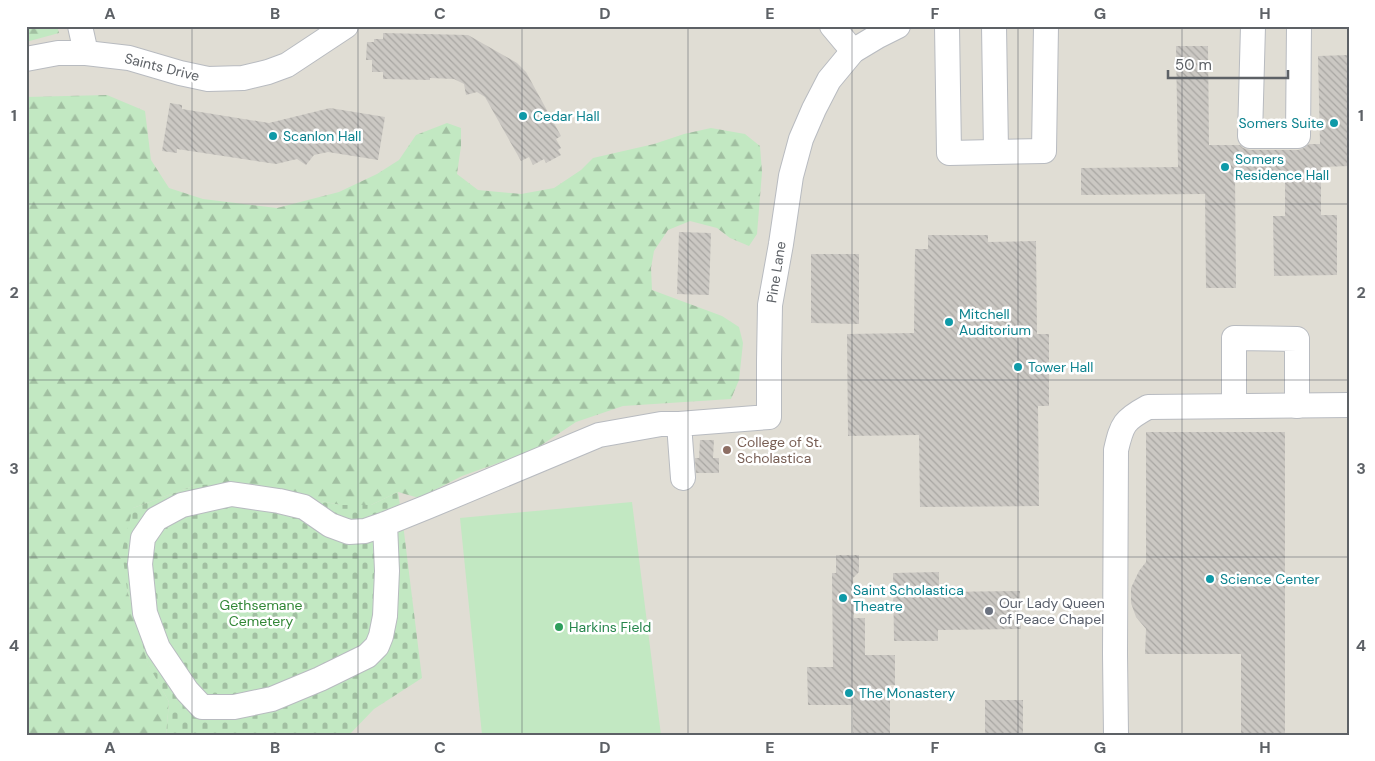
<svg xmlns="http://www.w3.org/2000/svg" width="1375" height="761" font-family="'DM Sans',sans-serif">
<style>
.education{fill:#e0ddd4}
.forest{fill:url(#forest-firs)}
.cemetery{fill:url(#cemetery-stones)}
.pitch{fill:#c2e8c2}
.building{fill:url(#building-back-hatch)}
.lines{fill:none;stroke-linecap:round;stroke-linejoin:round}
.minor-casing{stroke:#b8bbc0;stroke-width:26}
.minor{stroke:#fff;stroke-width:24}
.grid{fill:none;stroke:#5d6166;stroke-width:1;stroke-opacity:0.55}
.culture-dot{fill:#0f9aa8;stroke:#fff;stroke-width:2}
.education-dot{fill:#8d6e63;stroke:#fff;stroke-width:2}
.worship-dot{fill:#6b7280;stroke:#fff;stroke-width:2}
.leisure-dot{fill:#2e9e5b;stroke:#fff;stroke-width:2}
.labels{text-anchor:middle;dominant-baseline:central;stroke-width:5;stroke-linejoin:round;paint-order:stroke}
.street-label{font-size:14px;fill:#5d6166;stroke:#fff}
.culture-label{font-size:14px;fill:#0d838f;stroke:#fff;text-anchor:start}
.education-label{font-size:14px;fill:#785e54;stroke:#fff;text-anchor:start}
.worship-label{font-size:14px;fill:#5b616d;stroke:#fff;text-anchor:start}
.park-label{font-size:14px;fill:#338737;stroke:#fff}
.leisure-label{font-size:14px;fill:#27864d;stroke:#fff;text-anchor:start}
.neatline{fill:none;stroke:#5d6166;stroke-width:2}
.grid-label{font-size:16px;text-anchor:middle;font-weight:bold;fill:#5d6166}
</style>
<defs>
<pattern id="forest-firs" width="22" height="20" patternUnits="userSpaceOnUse" patternTransform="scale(1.25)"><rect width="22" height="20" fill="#c2e8c2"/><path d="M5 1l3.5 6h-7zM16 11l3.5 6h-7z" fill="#a1bfa1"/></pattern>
<pattern id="cemetery-stones" width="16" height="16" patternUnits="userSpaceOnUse" patternTransform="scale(1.25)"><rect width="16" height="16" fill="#c2e8c2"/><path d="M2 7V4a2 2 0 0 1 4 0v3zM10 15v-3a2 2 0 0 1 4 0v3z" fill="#a1bfa1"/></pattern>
<pattern id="building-back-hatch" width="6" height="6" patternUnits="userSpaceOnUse" patternTransform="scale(1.25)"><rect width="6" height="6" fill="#cbc8c3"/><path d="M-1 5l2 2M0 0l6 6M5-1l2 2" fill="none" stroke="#a8a6a2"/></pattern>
</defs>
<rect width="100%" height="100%" fill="#f0eee6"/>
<!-- education -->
<path class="education" d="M26,26H1349V735H104L26,165Z"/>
<!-- forest -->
<g class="forest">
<path d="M26,26H57L59,33L26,42Z"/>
<path d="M107,95L145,111L151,160L169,188L203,199L277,208L339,192L377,174L399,160L416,135L447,123L461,128V146L457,174L478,190L521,194L554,188L581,170L593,158L654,144L684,134L711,128L745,134L760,146L762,172L757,234L749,246L730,238L717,228L690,221L668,230L654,251L651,268L652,290L722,316L739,327L743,343L739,380L731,399L623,406L576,422L534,450L462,476L419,498L398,492L371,505H340L284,493L196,485L133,508L127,589L148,663L169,702L166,735H26V97Z"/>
</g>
<!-- cemetery -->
<path class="cemetery" d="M234,484L284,493L340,505H371L398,492L404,532L422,678L374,709L349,735H166L169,702L148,664L127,589L122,550L133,508L196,485Z"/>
<!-- pitch -->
<path class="pitch" d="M632,502L661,735H482L460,518Z"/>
<!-- building -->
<g class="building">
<path d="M383,33L468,35L517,63L526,72L561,136L556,139L561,148L558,150L561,155L546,163L544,159L533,165L529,157L521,161L485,97L477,92L466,95L464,84L454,79L430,78V80L383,79V72H372V60H366L367,42H374V39H383Z"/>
<path d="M1176,46H1208L1209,145H1240L1243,148L1250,150H1298L1304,148L1309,144H1320L1318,56L1349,55V166L1321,167V215H1337V275L1274,276L1273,216H1285V171L1235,172L1236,288H1206L1205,194L1081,195V168L1178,167Z"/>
<path d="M170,103L182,105V109L269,123L330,108L385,117L378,160L328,152L314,155L306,165L297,159L276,164L177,149V153L162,151Z"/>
<path d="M679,232L711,233L709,295L677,294Z"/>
<path d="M928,235H988V242L1036,241L1037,334H1049V406H1038L1039,506L920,507L919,435L848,436L847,334L914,333L915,249H928Z"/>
<path d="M811,254H859V324L811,323Z"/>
<path d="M1146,432H1285V735H1241V654H1145L1146,629L1136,617L1131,603V588L1139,571L1146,562Z"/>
<path d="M700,440H714L713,458H719V473H696L695,458H699Z"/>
<path d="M836,555H859V572L853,578L854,618H865V655H895V685H890V735H853V705H808L807,667H833L832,573H836Z"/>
<path d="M939,572V592L1020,591L1021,629L938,630V641H894L893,573Z"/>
<rect x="985" y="700" width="38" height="35"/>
</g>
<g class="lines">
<defs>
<g id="minor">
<path d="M80,26L86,53"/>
<path d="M832,26L853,51"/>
<path d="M947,26L949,153L1044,151L1046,26"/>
<path d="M994,26L996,151"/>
<path d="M1253,26L1250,136H1298L1299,26"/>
<path d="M26,59L58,53H86L129,58L180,73L208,79L243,78L268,72L287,65L346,26"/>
<path d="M1234,406V338L1297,339V406"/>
<path d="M683,478L679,424L769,417V361L770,305L781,244L791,176L801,139L814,109L829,80L853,51L878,36L898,26"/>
<path d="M385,524L387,571L385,616L381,636L377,646L367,656L320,679L272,699L234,707H202L187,691L158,648L145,613L140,564L143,538L156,519L182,505L231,494L279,501L304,507L330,525L349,532L365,531L385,524L427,507L599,435L661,424H679"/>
<path d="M1116,735L1115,654L1116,450C1122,424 1124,420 1148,407L1349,405"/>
</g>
</defs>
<!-- minor casing -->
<use href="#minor" class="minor-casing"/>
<!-- minor -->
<use href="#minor" class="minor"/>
</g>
<!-- grid -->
<path class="grid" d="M192,26V735M358,26V735M522,26V735M688,26V735M852,26V735M1018,26V735M1182,26V735M26,204H1349M26,380H1349M26,557H1349"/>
<!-- markers -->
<g class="culture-dot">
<circle cx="523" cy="116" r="5"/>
<circle cx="1334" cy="123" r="5"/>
<circle cx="273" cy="136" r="5"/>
<circle cx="1225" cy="167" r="5"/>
<circle cx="949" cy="322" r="5"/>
<circle cx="1018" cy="367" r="5"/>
<circle cx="1210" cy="579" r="5"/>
<circle cx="843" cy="598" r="5"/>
<circle cx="849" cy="693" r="5"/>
</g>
<circle class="education-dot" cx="727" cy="450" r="5"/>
<circle class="worship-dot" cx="989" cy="611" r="5"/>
<circle class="leisure-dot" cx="559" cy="627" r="5"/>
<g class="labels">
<!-- street labels -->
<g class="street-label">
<text transform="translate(162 67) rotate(14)">Saints Drive</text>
<text transform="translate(776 272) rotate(-81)">Pine Lane</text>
</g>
<!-- culture labels -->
<g class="culture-label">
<text x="533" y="116">Cedar Hall</text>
<text x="1324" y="123" text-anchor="end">Somers Suite</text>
<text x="283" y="136">Scanlon Hall</text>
<text x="1235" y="159">Somers<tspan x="1235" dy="16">Residence Hall</tspan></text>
<text x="959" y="314">Mitchell<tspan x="959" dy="16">Auditorium</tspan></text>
<text x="1028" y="367">Tower Hall</text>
<text x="1220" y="579">Science Center</text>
<text x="853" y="590">Saint Scholastica<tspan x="853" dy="16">Theatre</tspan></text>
<text x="859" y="693">The Monastery</text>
</g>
<!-- education labels -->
<g class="education-label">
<text x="737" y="442">College of St.<tspan x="737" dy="16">Scholastica</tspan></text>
</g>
<!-- worship labels -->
<g class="worship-label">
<text x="999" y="603">Our Lady Queen<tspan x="999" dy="16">of Peace Chapel</tspan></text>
</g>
<!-- park labels -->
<g class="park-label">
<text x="261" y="605">Gethsemane<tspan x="261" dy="16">Cemetery</tspan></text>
</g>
<!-- leisure labels -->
<g class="leisure-label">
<text x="569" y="627">Harkins Field</text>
</g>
</g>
<!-- border -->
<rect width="1375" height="761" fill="none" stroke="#ffffff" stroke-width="55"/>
<!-- scale -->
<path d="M1168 70v8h120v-8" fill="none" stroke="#5d6166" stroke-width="2.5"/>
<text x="1175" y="70" font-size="15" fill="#5d6166" stroke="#ffffff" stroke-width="4" paint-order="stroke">50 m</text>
<rect x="28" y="28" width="1320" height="706" class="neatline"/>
<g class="grid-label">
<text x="110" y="19">A</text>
<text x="275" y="19">B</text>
<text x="440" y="19">C</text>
<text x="605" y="19">D</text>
<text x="770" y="19">E</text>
<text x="935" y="19">F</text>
<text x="1100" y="19">G</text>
<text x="1265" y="19">H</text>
<text x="14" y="121">1</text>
<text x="1361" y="121">1</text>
<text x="14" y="298">2</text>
<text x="1361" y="298">2</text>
<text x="14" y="474">3</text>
<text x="1361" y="474">3</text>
<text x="14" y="651">4</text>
<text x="1361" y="651">4</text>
<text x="110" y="753">A</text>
<text x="275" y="753">B</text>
<text x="440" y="753">C</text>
<text x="605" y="753">D</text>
<text x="770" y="753">E</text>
<text x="935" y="753">F</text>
<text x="1100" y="753">G</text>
<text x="1265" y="753">H</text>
</g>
</svg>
